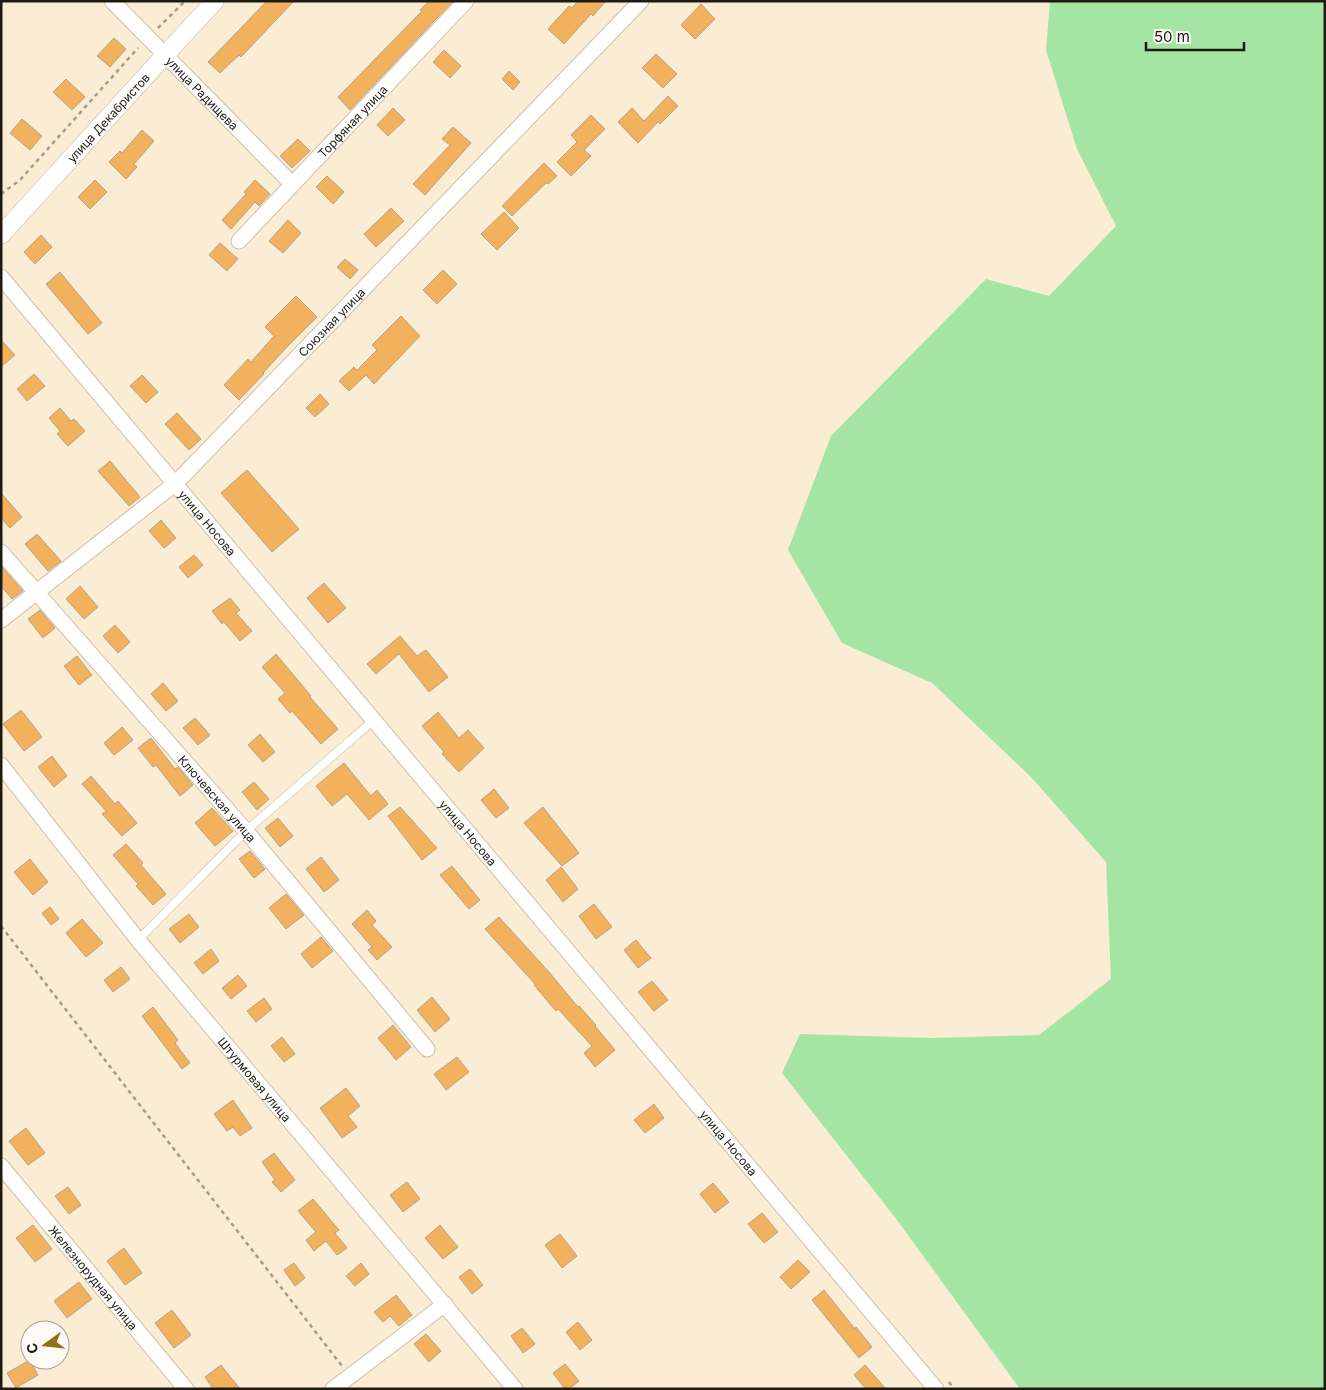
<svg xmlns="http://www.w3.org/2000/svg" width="1326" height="1390" font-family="Inter,sans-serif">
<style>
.green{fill:#a5e5a3}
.building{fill:#f2b15c;stroke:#b4a28e}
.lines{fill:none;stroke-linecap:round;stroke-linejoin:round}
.service-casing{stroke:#cdbfa8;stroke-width:9}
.minor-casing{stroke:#cdbfa8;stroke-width:17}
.tertiary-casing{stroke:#cdbfa8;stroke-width:19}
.path{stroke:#a69b88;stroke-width:2.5;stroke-dasharray:4 4;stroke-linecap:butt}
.service{stroke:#fff;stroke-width:8}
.minor{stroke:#fff;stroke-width:15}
.tertiary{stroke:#fff;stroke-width:18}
.labels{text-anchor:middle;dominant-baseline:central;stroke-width:5;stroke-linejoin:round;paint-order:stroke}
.street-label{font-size:12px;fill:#201b12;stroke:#fefbf6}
</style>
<rect width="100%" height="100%" fill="#fbedd4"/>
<!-- green -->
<path class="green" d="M1050,1H1325V1389H1020L897,1220L782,1073L800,1034L932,1038L1039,1035L1111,979L1106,862L1031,777L932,683L842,643L788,550L831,436L986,279L1049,296L1116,226L1077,149L1046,50Z"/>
<!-- building -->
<g class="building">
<path d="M267,1H294L241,57L239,55L220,73L208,62Z"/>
<path d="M429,1H453L350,110L338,97L422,11L420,10Z"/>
<path d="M578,1H606L593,16L591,14L564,44L548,29L569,6L572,8Z"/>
<path d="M701,4L715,19L695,39L681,25Z"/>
<path d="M114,38L126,49L110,67L97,56Z"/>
<path d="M444,50L461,66L450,78L433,62Z"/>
<path d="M656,54L677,74L663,88L642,68Z"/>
<path d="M509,71L520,82L513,90L502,79Z"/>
<path d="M66,79L85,97L72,110L53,92Z"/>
<path d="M668,96L678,106L660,124L658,122L638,143L618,122L632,108L644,121Z"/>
<path d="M393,108L405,120L388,136L377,125Z"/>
<path d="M591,115L605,129L584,150L591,156L571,176L557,162L577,142L571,135Z"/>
<path d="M22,119L42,136L30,150L10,133Z"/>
<path d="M453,127L471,143L425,195L413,184L450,145L442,139Z"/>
<path d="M142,130L154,141L134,164L137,167L126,179L109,162L120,151L122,153Z"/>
<path d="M298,139L310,151L292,168L280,156Z"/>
<path d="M544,163L557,176L548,184L546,183L512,216L502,206Z"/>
<path d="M327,176L344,192L333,204L316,187Z"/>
<path d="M95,180L107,192L90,209L78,197Z"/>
<path d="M255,180L270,194L259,206L255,202L231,229L222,220L246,194L244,192Z"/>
<path d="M391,208L404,221L376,247L364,234Z"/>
<path d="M504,212L519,228L497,250L481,234Z"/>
<path d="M288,220L301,233L283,253L269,241Z"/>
<path d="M41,235L52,247L35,264L24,252Z"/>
<path d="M220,243L238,259L227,271L209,255Z"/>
<path d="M345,259L358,270L350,279L337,267Z"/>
<path d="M443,270L457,284L437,304L423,290Z"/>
<path d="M60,272L102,323L88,334L46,284Z"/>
<path d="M296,296L317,317L286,348L263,373L264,374L239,400L224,385L248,359L251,362L274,336L265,327Z"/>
<path d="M401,316L420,336L374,384L366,375L349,391L339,381L354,367L357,370L377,350L372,345Z"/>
<path d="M1,340L15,355L1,367Z"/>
<path d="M34,374L45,386L27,401L17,389Z"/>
<path d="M142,375L158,392L146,403L130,386Z"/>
<path d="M320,394L329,404L315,417L306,408Z"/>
<path d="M60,408L71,421L74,419L85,431L68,446L57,434L60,431L49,418Z"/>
<path d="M177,413L201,439L189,450L165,424Z"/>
<path d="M110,461L140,497L129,506L98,471Z"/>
<path d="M247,470L299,529L272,552L221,493Z"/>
<path d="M1,493L22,517L10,528L1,518Z"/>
<path d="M161,520L176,538L164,548L149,531Z"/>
<path d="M37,534L61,561L48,571L25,544Z"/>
<path d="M194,555L203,565L188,578L179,567Z"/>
<path d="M1,566L23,591L12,599L1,586Z"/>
<path d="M324,583L346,608L328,623L307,598Z"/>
<path d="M80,586L98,607L84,619L66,599Z"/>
<path d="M230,598L240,610L236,613L252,631L240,641L224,622L222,624L212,611Z"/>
<path d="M40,610L55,628L43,638L28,619Z"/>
<path d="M115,625L130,642L118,653L103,636Z"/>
<path d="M400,636L417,656L426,650L448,677L429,692L399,654L376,674L367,664Z"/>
<path d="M276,654L311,696L310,697L338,729L321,744L292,711L290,713L278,699L285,693L262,667Z"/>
<path d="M77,656L92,675L79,685L64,666Z"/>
<path d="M163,683L178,701L166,711L151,694Z"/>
<path d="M21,710L42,737L24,751L3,724Z"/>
<path d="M438,712L459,738L468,730L484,748L459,772L442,754L444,752L422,726Z"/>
<path d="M195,718L210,735L198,745L183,728Z"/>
<path d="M122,727L133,740L114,755L104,743Z"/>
<path d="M260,734L275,752L263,762L248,745Z"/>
<path d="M151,738L175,769L178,767L193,785L180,796L156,765L153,767L138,748Z"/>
<path d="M52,756L67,776L54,787L38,767Z"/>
<path d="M344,763L371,796L377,790L388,804L369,820L347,794L332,806L316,786Z"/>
<path d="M91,776L115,804L118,801L137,823L122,836L102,814L106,811L82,784Z"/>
<path d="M254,782L269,799L257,810L242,792Z"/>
<path d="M494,789L509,808L496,818L481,800Z"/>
<path d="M400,807L437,848L422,860L388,816Z"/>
<path d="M543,807L579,853L562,866L524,823Z"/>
<path d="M212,808L233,831L215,846L195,823Z"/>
<path d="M278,818L293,836L280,847L265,828Z"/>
<path d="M126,844L143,863L141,865L166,894L153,905L136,886L138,884L113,855Z"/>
<path d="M250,851L265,869L254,878L239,859Z"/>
<path d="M321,857L339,880L324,892L306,869Z"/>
<path d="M30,859L48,882L33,895L14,872Z"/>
<path d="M452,866L480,900L469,909L440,875Z"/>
<path d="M561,867L578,889L563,902L546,880Z"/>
<path d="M286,894L304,915L286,929L269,908Z"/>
<path d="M594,904L612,927L596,939L579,916Z"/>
<path d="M50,907L59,919L51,925L42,913Z"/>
<path d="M367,910L376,921L372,925L392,947L377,960L368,950L372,947L352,924Z"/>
<path d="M189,914L199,927L180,943L169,929Z"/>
<path d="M499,917L549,972L578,1007L579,1006L596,1025L595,1026L615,1050L595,1067L584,1053L592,1046L558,1009L556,1011L534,985L535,984L485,929Z"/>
<path d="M82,919L103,943L86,957L66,933Z"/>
<path d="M321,937L333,951L312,968L301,954Z"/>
<path d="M636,940L651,958L638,968L624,950Z"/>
<path d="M211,949L219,961L203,974L194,963Z"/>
<path d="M121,967L130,979L113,992L104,980Z"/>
<path d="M238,975L247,986L231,999L222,988Z"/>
<path d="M652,981L668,1000L654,1011L638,992Z"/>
<path d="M432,997L450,1019L435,1032L417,1010Z"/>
<path d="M264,998L272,1009L256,1022L247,1011Z"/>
<path d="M153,1007L178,1040L175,1043L190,1063L182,1069L142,1016Z"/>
<path d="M393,1025L411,1047L396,1060L378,1038Z"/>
<path d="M282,1037L295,1054L284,1062L271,1046Z"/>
<path d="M457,1057L469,1072L446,1090L434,1074Z"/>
<path d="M346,1088L360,1106L348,1116L357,1127L342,1138L320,1108Z"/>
<path d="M233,1100L252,1128L240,1136L233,1127L227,1131L214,1114Z"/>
<path d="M654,1104L664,1118L645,1133L634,1120Z"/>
<path d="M26,1128L45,1153L28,1165L9,1141Z"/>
<path d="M274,1153L295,1180L281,1192L272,1182L275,1180L262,1162Z"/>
<path d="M407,1182L420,1199L403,1212L390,1195Z"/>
<path d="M713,1183L729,1202L715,1213L700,1194Z"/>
<path d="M68,1187L81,1205L69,1214L55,1196Z"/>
<path d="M313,1199L339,1230L335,1233L347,1248L337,1255L326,1241L314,1251L306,1240L316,1232L298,1211Z"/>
<path d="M762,1213L778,1232L764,1243L748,1224Z"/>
<path d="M33,1225L52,1249L35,1262L16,1238Z"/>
<path d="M440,1225L458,1247L443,1259L425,1238Z"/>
<path d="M560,1234L577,1256L562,1268L545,1245Z"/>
<path d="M124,1248L142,1273L125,1285L107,1261Z"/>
<path d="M798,1260L810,1272L791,1289L780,1277Z"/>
<path d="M294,1263L305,1278L295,1286L284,1270Z"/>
<path d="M361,1263L369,1274L355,1286L346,1276Z"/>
<path d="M470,1269L483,1285L472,1294L459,1277Z"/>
<path d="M79,1282L92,1299L67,1318L54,1301Z"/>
<path d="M824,1290L855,1329L856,1327L872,1347L859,1358L812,1300Z"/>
<path d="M396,1295L412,1315L399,1326L390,1316L383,1322L374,1312Z"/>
<path d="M172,1310L191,1335L174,1348L155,1323Z"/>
<path d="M578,1322L592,1340L580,1350L566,1332Z"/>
<path d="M522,1328L535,1344L523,1353L511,1336Z"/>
<path d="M426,1334L441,1351L429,1362L414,1344Z"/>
<path d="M30,1360L38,1375L16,1388L7,1373Z"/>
<path d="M565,1364L579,1381L569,1389H565L553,1373Z"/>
<path d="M221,1365L240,1389H213L205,1377Z"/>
<path d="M865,1365L886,1389H866L854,1375Z"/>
</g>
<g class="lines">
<defs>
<path id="service" d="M138,940L246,831L374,720"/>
<g id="minor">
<path id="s1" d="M112,1L292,184"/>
<path id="s2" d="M239,241L466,1"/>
<path id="s3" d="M1,277L936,1389"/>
<path id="s4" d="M1,552L246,831L427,1049"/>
<path id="s5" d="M1,620L176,483L641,1"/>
<path id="s6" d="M1,765L138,940L515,1389"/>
<path id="s7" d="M1,1166L186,1389"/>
<path d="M333,1389L445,1304"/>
</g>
<g id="tertiary">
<path id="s8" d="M1,235L165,55L215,1"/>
</g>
</defs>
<!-- service casing -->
<use href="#service" class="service-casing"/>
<!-- minor casing -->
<use href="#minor" class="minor-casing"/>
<!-- tertiary casing -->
<use href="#tertiary" class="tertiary-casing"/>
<!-- path -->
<g class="path">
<path d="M158,28L185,1"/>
<path d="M1,194L20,180L138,48"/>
<path d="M1,926L342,1366"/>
<path d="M949,1382L954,1389"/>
</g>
<!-- service -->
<use href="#service" class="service"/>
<!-- minor -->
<use href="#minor" class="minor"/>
<!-- tertiary -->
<use href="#tertiary" class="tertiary"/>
</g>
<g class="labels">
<!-- street labels -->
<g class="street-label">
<text stroke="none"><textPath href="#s1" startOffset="129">улица Радищева</textPath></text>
<text stroke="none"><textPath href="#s8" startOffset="159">улица Декабристов</textPath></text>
<text stroke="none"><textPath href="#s2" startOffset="165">Торфяная улица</textPath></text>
<text stroke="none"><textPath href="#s5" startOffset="446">Союзная улица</textPath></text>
<text stroke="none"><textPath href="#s3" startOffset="321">улица Носова</textPath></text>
<text stroke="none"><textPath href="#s4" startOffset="328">Ключевская улица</textPath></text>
<text stroke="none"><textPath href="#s3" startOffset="726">улица Носова</textPath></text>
<text stroke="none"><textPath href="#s6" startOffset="404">Штурмовая улица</textPath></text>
<text stroke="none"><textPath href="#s3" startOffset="1131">улица Носова</textPath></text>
<text stroke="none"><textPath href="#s7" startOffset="145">Железнорудная улица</textPath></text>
</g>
</g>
<!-- border -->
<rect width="1326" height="1390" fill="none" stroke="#201b12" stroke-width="5"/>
<!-- north arrow -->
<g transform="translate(45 1345) rotate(255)"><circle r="24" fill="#fefbf6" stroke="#a5a19b"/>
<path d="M0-4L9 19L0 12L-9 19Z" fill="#8f7217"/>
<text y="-8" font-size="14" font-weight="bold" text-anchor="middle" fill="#201b12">С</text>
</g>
<!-- scale -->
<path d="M1146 42v8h98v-8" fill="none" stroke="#201b12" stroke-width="2.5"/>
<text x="1154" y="42" font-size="15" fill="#201b12" stroke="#fefbf6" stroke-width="4" paint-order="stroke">50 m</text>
</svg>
